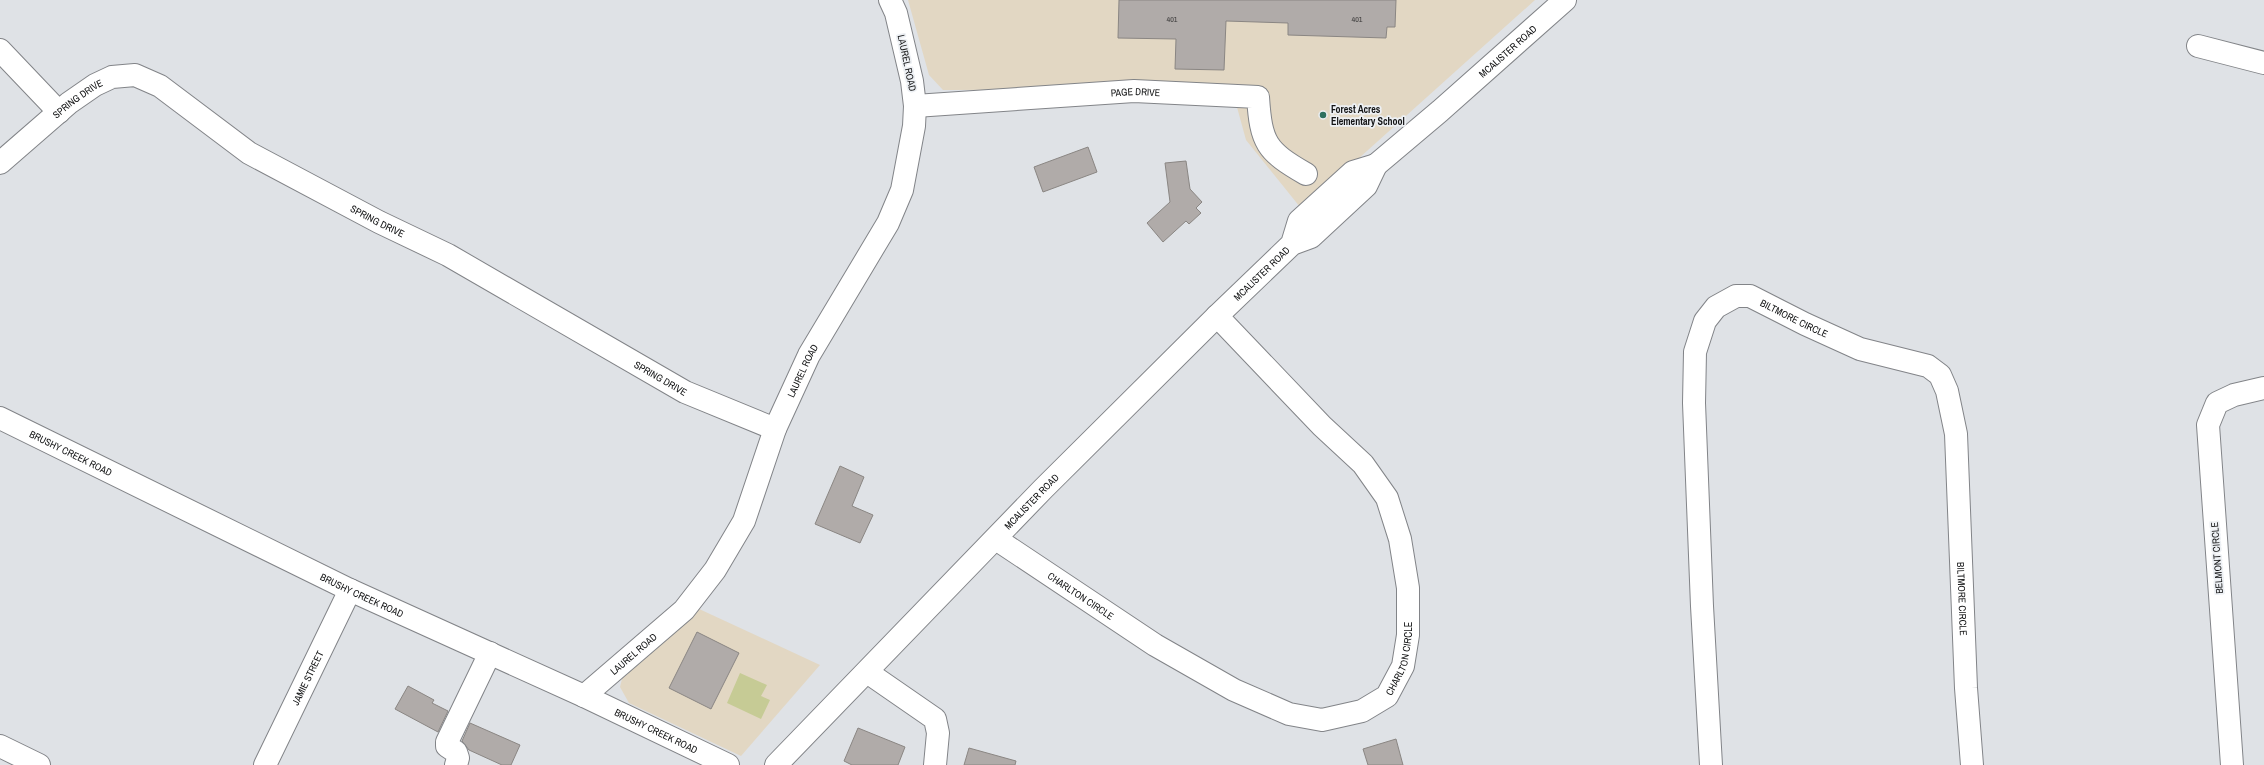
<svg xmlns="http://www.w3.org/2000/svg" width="2264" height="765" font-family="'Archivo Narrow',sans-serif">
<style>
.education{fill:#e2d7c3}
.green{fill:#c6cb95}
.building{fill:#b0aba9;stroke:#8a8683}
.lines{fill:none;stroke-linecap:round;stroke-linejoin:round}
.minor-casing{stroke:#828488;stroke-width:24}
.minor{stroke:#fff;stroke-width:22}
.poi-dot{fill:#2e7060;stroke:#edf0f4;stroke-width:1.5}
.labels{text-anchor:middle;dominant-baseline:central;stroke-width:3.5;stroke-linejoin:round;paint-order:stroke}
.number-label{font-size:8px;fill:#3a3939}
.street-label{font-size:10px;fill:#121314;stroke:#edf0f4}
.poi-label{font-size:10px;font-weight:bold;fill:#121314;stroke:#edf0f4;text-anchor:start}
</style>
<rect width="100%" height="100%" fill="#dfe2e6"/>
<!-- education -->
<g class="education">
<path d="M908,0H1535L1328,186L1300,207L1246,140L1232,89L943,90L929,75Z"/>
<path d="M697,608L820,665L741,756L629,703L620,687L623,675Z"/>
</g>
<!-- green -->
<path class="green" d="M740,673L767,685L761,696L770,700L761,719L727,703Z"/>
<!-- building -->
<g class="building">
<path d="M1119,0H1396L1395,27H1387L1386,38L1288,35V23L1226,21L1224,70L1175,69L1176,39L1118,38Z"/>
<path d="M1088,147L1097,172L1043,192L1034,167Z"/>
<path d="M1186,161L1190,189L1202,202L1196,208L1201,213L1189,224L1186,221L1163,242L1147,223L1170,202L1165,163Z"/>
<path d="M840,466L864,477L852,506L873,515L860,543L815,524Z"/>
<path d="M697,632L739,653L711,709L669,688Z"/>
<path d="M408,686L434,700L432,703L448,711L438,732L395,709Z"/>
<path d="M470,723L520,745L511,765H502L469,750L462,741Z"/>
<path d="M858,728L905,747L898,765H852L844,761Z"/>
<path d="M1396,739L1403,765H1368L1363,749Z"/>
<path d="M969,748L1016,761L1015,765H964Z"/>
</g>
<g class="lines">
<defs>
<g id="minor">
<path d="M2198,46L2264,63"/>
<path d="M0,50L59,112"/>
<path id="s1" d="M915,106L1134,91L1258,97C1261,143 1266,151 1306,174"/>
<path id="s2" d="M0,163L69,103L95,85L112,77L135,75L160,86L249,153L379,222L448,255L685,392L775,429"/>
<path id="s3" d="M1376,165L1440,111L1565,0"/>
<path id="s4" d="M0,418L350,590L584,696L728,765"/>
<path id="s5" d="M996,539L1155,645L1234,690L1289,714L1322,720L1362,711L1387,696L1403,666L1408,635V588L1400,539L1387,498L1363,464L1322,426L1217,316"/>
<path d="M867,672L935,719L938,733L935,765"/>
<path id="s6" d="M584,696L684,610L715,570L744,521L775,429L809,355L888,223L902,190L914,126L915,106L912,81L896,13L890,0"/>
<path d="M0,746L39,765"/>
<path id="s7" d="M265,765L350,590"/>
<path d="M456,765L458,758L456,752L447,746V742L490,653"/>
<path id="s8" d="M776,765L1043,489L1217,316L1292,244L1311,237L1366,186L1376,165L1353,172L1299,221L1292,244"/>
<path id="s9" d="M1711,765L1702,606L1694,403L1695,352L1705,321L1716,307L1736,296H1750L1805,324L1860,349L1928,366L1940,375L1947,391L1956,434L1966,688L1972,765"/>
<path d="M2232,765L2208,425L2217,403L2234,395L2264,388"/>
</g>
</defs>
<!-- minor casing -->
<use href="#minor" class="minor-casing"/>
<!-- minor -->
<use href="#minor" class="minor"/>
</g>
<!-- markers -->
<circle class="poi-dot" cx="1323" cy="115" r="4"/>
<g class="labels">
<!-- number labels -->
<g class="number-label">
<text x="1172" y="19">401</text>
<text x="1357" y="19">401</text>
</g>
<!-- street labels -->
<g class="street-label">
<text stroke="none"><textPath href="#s3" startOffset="174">MCALISTER ROAD</textPath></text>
<text transform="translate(907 63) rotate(78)">LAUREL ROAD</text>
<text stroke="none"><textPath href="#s1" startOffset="221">PAGE DRIVE</textPath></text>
<text stroke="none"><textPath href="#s2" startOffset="101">SPRING DRIVE</textPath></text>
<text stroke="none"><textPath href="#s2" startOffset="449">SPRING DRIVE</textPath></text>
<text stroke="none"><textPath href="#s8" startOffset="691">MCALISTER ROAD</textPath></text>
<text stroke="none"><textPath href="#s9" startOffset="550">BILTMORE CIRCLE</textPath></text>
<text stroke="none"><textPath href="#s6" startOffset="401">LAUREL ROAD</textPath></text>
<text stroke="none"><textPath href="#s2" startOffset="773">SPRING DRIVE</textPath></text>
<text stroke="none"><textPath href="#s4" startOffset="79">BRUSHY CREEK ROAD</textPath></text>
<text stroke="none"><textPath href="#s8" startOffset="367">MCALISTER ROAD</textPath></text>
<text transform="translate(2217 558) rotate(-94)">BELMONT CIRCLE</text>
<text stroke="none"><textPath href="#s4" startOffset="403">BRUSHY CREEK ROAD</textPath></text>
<text stroke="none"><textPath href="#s5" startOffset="102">CHARLTON CIRCLE</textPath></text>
<text stroke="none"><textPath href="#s9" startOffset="934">BILTMORE CIRCLE</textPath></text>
<text stroke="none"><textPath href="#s6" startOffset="65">LAUREL ROAD</textPath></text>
<text stroke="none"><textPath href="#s5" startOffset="486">CHARLTON CIRCLE</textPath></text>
<text stroke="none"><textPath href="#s7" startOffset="97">JAMIE STREET</textPath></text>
<text stroke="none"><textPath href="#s4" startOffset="727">BRUSHY CREEK ROAD</textPath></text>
</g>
<!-- poi labels -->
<g class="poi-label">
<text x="1331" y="109">Forest Acres<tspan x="1331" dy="12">Elementary School</tspan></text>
</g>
</g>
</svg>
